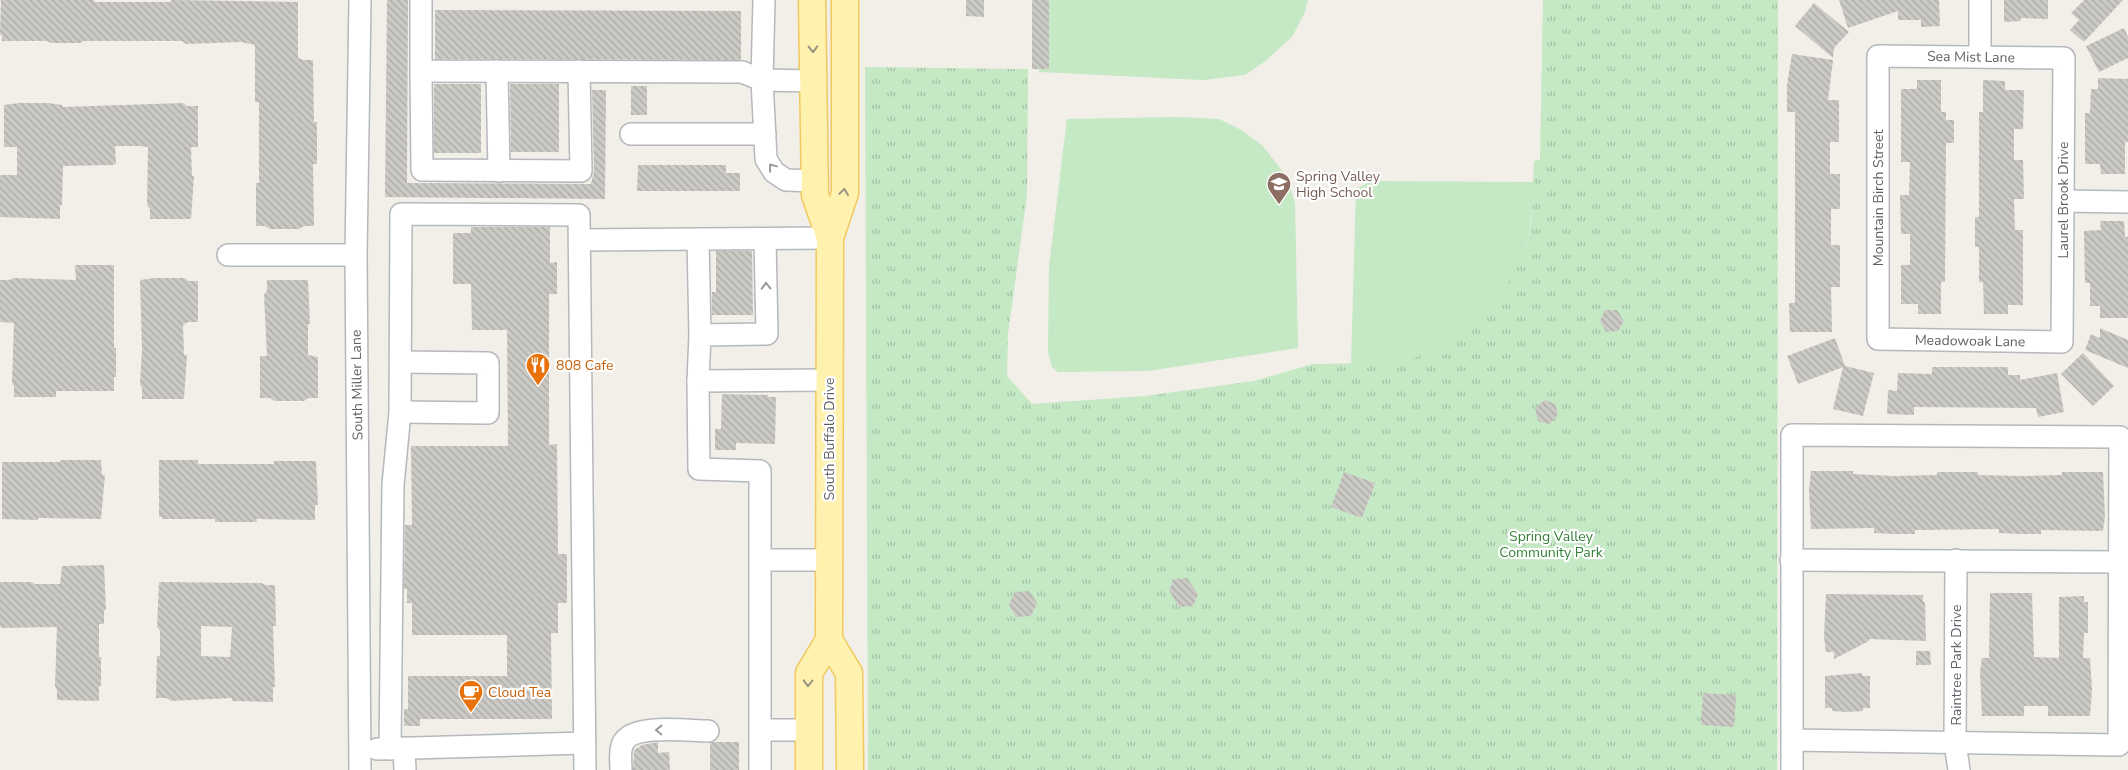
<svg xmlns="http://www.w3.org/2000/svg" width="2128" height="770" font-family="'Nunito Sans',sans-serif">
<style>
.grass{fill:url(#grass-tufts)}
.pitch{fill:#c5e8c5}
.building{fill:url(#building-back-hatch);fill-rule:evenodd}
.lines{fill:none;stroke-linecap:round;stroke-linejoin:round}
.minor-casing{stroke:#b5b8bc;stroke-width:24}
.major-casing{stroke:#f2c960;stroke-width:29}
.minor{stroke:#fff;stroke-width:21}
.major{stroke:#fff2af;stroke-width:26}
.oneway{stroke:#979581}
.oneway2{stroke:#979a9d}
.labels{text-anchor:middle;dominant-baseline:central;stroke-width:4.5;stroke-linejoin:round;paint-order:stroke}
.street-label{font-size:14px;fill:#5f6368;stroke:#fff}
.education-label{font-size:14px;fill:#785e54;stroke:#fff;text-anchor:start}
.food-label{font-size:14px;fill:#c56008;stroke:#fff;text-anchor:start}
.park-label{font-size:14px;fill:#348238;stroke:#fff}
</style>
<defs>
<pattern id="grass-tufts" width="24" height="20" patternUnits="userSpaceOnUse" patternTransform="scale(1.25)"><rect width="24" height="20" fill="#c5e8c5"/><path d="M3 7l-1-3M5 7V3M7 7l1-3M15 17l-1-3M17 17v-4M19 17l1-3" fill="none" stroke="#a3c0a4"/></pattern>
<pattern id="building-back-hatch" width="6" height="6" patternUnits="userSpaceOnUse" patternTransform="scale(1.25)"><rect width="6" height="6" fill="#cccac5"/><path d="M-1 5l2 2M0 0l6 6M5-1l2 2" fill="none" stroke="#a9a8a4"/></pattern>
</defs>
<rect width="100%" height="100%" fill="#f1efe8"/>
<!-- grass -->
<path class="grass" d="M1543,0H1778L1777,770H868L865,67L1028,69L1027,195L1008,334L1007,376L1032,404L1145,396L1254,381L1313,364L1380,363L1526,248L1532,216L1534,161L1540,160Z"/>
<!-- pitch -->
<g class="pitch">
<path d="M1037,0H1308L1305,12L1292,37L1264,62L1245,75L1203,80L1039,72Z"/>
<path d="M1177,117L1219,119L1241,130L1263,146L1286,176L1295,203L1298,348L1148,371L1058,372L1052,367L1048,352L1049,266L1067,119Z"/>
<path d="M1371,181L1534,182C1533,204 1531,225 1526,246C1524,253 1520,260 1517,267C1496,313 1457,345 1408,360C1390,365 1370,363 1351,364L1356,189Z"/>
</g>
<!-- building -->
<g class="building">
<path d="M1,0H94V2H171V0L298,2V58L304,60H313L314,122H317V164H313L314,226H304L299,229H270L265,226H256V183H259V102H255V45L241,42L186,44L182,41H84L80,43H51L47,41H2V35H0Z"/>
<path d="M387,0H408L407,183L591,184L594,171L592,90H606L605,199L385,197Z"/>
<path d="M966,0H984V17L966,16Z"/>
<rect x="1032" y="0" width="17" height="69"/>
<path d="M1839,0H1939L1940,26L1921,27V20H1898V11L1848,28Z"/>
<path d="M2004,0H2048V19L2021,18V21L2004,22Z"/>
<path d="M2084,0H2123L2084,42L2070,30L2079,20L2071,13Z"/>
<path d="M1814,3L1849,32L1834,48L1833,58L1795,26Z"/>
<path d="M435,10L741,11V60L435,59Z"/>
<path d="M2124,28L2128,37V58L2099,72L2086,46Z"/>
<path d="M1792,54L1833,60L1828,100H1839V142H1830V174H1840V209H1831V245H1840V287H1831L1832,332H1790L1789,303H1795V112H1787V85Z"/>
<path d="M2098,78L2128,79V142H2125V174H2101L2100,164H2085V113H2090L2091,89H2098Z"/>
<path d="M1917,80H1941V112H1946V120H1954V143H1946L1945,282H1941V314H1918V304H1901V265H1910V234H1901L1900,195H1909L1910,162H1901V89H1917Z"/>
<path d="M1983,80L2005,81V90H2024L2023,129H2014V160H2023L2024,199H2014L2015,230H2023V305H2008V314H1984L1983,282H1979V247H1975V217H1979V112H1983Z"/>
<rect x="434" y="84" width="47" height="69"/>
<path d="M510,84H559V152H511Z"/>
<rect x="631" y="86" width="16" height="29"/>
<path d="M19,103H48L62,105V107L183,103L187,106H198V147H191L192,176H194L191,219H150V209L147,205L148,147L139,146H115L116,164L112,165L63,166L62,205H60V219L0,217V175H17V147H4V105Z"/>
<path d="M638,165H726V173H740V191H637Z"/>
<path d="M2100,221H2124L2125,237H2128V318H2100V306H2090V283H2085L2084,231L2101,230Z"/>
<path d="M471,227H550V263L557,262V294H549V445L557,444L558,554H567V603H558V633H551L552,719H420V726H404V709H408V676H507V635H412V603H407V589H404L405,525H412L411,446H508L507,330H472L471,284H453V233H471Z"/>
<path d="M716,251H752L753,315H712V292H716Z"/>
<path d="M75,265H114V348H116V377H114V391H56V397H14V386L12,383L14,323L0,322V280H9L14,278L76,280Z"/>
<path d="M155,278H184L189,281H198V322H188L183,325L184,355H187L184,399H142V388L140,384L142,350L140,280Z"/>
<path d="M267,280H308L310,324H308V355L318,357V398H308L304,401H275L270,398H260V356H267L264,295L267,290Z"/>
<path d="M1605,310H1617L1624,321L1618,331L1606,332L1600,321Z"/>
<path d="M2100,328L2128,340V368L2085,350L2091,334L2100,338Z"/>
<path d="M1835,338L1845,366L1874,373L1863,416L1833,409L1843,367L1798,384L1787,356Z"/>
<path d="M2083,353L2114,386L2093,406L2061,374Z"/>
<path d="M1932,367H2008V375H2020V380L2057,373L2064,412L2038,417L2036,408L1914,407V415L1887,414L1888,390L1897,391L1898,373L1932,374Z"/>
<path d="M722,394L768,395V397H776L775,444L736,443V450H715V429H721Z"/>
<path d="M1545,400L1555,404L1558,415L1549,424L1538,421L1535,408Z"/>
<path d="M60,460H101L102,475H105L101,519L41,518H38V520L2,519V462H60Z"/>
<path d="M159,460H198V464H274V461H316L318,505H315V520L256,519L257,522H215V519H162V517H159Z"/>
<path d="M1811,471H1853V474L1895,476L1937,475V472H1978V475L2021,476L2062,475V472H2103L2105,517L2103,531L2041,530V534H2020L1999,533V529L1915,530V534H1895L1874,533V528L1811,529L1809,491Z"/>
<path d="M1344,472L1375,483L1362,518L1331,507Z"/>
<path d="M104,565L106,610H104V624H99V657H101V686H99V701L57,700V690L55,686L57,627L2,628L0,626V582H31L35,584H60L62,566Z"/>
<path d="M1187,578L1198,594L1193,606L1179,607L1169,590L1174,579Z"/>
<path d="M159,582L261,583L266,585H275L276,626H273L275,687H273V702L232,701V698L171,701L166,698H156L157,656H160V631L157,627ZM201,626L232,627L230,657L201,656Z"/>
<path d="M1029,591L1037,603L1031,616L1016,617L1009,605L1015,592Z"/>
<path d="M1990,593H2032L2034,657L2059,658V597L2084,596V602H2088V633H2084L2083,658H2090L2092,690L2090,716H2048V706H2024V716H1982L1980,671L1982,658H1989Z"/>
<path d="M1826,594L1923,595V602H1925L1926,641L1869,639V641L1834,659V652H1826L1824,637Z"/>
<path d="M1916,651H1930L1931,665H1916Z"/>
<path d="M1862,673L1863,676H1870V708H1863V711L1847,712L1832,711V708H1825V676Z"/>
<path d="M1703,693L1736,695L1734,727L1701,725Z"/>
<path d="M658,742V753L669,752L670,770H633L634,750L642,745Z"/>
<path d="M714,742H739V770H710V743Z"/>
</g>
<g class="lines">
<defs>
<g id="minor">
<path d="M421,0V71L742,72L762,80L766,159L774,172L786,180L815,181"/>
<path d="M764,0L762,80L813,81"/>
<path d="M1878,56L2064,58L2062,342L1878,339Z"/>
<path d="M1980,57V0"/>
<path d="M421,71L422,170L581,171L579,71"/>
<path d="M497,71L499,171"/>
<path d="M631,134H765"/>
<path d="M2063,201L2128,202"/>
<path d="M698,239L700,335"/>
<path d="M580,240L830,238"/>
<path d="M228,255H356"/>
<path d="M698,381L700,335L767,334L765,239"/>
<path d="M400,412L488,413V363L401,362"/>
<path d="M761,560H829"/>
<path d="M1791,560L2121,562"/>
<path d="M1956,560L1955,743L1959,770"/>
<path d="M761,730H808"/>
<path d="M1792,740L2119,745L2120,437L1792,435V770"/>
<path d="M404,748L405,770"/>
<path d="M377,749L584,743"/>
<path d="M390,749L393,485L400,412L401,214L579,215L585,770"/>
<path d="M360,770L356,255L360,0"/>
<path d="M621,770C621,762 619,751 623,743C633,723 688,731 708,731"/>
<path d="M760,770V471L699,469L698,381L830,380"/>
</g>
<g id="major">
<path d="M812,0L815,195L830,238"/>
<path d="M845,0V193L830,238L829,640L849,673L850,770"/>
<path d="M809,770V673L829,640"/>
</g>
</defs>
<!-- minor casing -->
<use href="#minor" class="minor-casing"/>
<!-- major casing -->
<use href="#major" class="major-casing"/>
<!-- minor -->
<use href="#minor" class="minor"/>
<!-- major -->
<use href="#major" class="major"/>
</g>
<!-- one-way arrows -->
<defs><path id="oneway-chevron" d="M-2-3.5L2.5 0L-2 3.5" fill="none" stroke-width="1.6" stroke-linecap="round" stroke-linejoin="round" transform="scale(1.25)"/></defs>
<g class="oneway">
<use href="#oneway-chevron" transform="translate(813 49) rotate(89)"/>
<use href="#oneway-chevron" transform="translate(844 192) rotate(-82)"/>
<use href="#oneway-chevron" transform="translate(808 683) rotate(91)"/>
</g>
<g class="oneway2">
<use href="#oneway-chevron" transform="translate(772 167) rotate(-127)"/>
<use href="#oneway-chevron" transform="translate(766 286) rotate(-91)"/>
<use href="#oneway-chevron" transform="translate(659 730) rotate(-179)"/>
</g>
<!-- icons -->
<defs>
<symbol id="school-pin" viewBox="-11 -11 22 30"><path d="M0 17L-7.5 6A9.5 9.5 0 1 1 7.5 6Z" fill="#8d6e63" stroke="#fff"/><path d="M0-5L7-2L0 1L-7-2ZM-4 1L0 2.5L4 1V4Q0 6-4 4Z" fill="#fff"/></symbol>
<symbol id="restaurant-pin" viewBox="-11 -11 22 30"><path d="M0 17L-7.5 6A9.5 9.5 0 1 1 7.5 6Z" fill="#e8710a" stroke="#fff"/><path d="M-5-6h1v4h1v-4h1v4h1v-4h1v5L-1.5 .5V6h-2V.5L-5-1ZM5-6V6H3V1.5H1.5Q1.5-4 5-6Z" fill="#fff"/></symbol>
<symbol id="cafe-pin" viewBox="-11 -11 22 30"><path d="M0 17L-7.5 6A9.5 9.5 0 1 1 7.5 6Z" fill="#e8710a" stroke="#fff"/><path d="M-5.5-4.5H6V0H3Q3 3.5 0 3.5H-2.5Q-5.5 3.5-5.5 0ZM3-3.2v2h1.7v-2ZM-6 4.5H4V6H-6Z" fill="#fff"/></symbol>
</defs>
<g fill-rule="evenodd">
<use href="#school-pin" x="1265" y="170" width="28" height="38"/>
<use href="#restaurant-pin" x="524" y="351" width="28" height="38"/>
<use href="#cafe-pin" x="457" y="678" width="28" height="38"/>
</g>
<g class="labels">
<!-- street labels -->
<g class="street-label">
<text transform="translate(1971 57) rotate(1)">Sea Mist Lane</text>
<text transform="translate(1878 198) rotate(-90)">Mountain Birch Street</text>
<text transform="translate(2063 200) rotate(-90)">Laurel Brook Drive</text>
<text transform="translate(1970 341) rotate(1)">Meadowoak Lane</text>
<text transform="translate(357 385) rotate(-91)">South Miller Lane</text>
<text transform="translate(829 439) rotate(-90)">South Buffalo Drive</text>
<text transform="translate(1956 665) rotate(-90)">Raintree Park Drive</text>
</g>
<!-- education labels -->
<g class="education-label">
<text x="1296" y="176">Spring Valley<tspan x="1296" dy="16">High School</tspan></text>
</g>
<!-- food labels -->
<g class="food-label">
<text x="556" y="365">808 Cafe</text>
<text x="488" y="692">Cloud Tea</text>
</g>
<!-- park labels -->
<g class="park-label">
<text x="1551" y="536">Spring Valley<tspan x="1551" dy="16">Community Park</tspan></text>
</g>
</g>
</svg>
